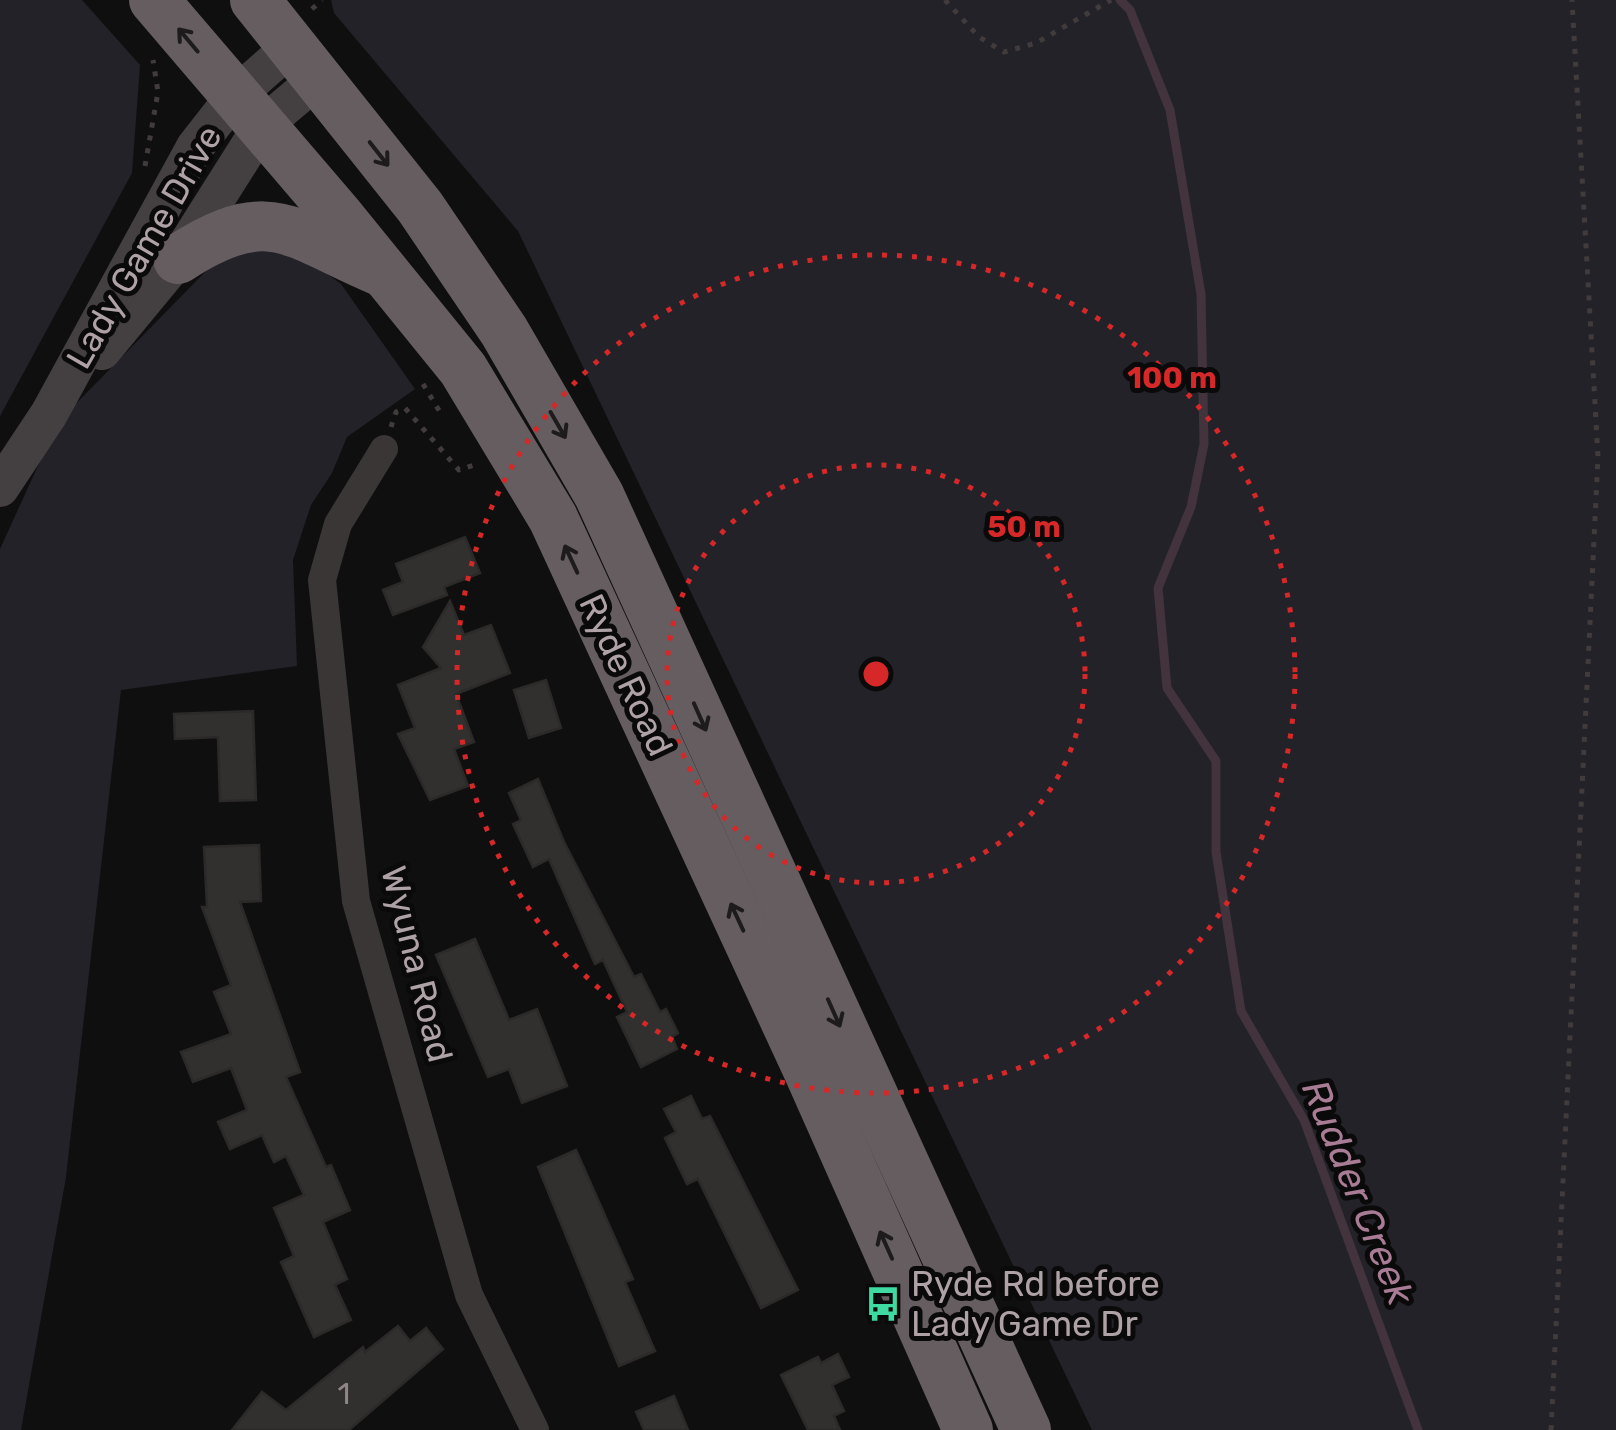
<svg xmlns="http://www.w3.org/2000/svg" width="1616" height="1430" font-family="Rubik,sans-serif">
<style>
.green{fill:#232229}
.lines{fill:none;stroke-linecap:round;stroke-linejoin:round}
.stream{stroke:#42333c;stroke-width:9}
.building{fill:#322f2f;stroke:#2c2929;stroke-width:2.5}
.path{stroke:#413b3c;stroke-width:5;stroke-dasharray:5 8;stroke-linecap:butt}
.street{stroke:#3a3636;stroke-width:28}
.secondary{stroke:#443f40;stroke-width:38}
.highway{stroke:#655d60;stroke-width:50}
.oneway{stroke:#1d1b1b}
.ring{fill:none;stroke:#d62828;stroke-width:5;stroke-dasharray:5 10}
.labels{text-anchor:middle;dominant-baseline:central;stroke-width:10;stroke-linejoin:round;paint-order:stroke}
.number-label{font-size:30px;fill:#908588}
.street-label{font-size:35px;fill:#afa2a6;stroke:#0b0a0a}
.poi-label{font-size:35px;fill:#afa2a6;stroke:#0b0a0a;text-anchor:start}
.water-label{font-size:38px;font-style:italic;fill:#a77c94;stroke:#0b0a0a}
.centre{fill:#d62828;stroke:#0b0a0a;stroke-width:5}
.ring-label{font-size:30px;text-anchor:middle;font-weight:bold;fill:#d62828;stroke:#0b0a0a;stroke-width:10;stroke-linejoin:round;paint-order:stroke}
</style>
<rect width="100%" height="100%" fill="#100f0f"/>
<!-- green -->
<g class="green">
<path d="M0,0H82L140,65L132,173L0,416Z"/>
<path d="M331,0H1616V1430H1092L518,231L334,13Z"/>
<path d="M286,244L341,284L415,389L347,437L332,473L311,505L293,560L297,666L121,690L66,1177L21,1430H0V549L58,422L209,268L235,251Z"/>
</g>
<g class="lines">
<!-- stream -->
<path class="stream" d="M1120,0L1130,10L1170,110L1201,294L1204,444L1191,507L1158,588L1167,688L1216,761V852L1241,1011L1304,1120L1418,1430"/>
</g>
<!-- building -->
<g class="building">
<path d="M465,537L480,573L444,587L447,595L393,615L383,590L403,582L396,564Z"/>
<path d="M450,601L464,635L491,625L510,673L456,694L474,742L454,749L468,786L430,800L398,734L415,728L398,685L441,668L423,647Z"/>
<path d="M546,680L561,728L529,738L514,690Z"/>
<path d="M253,711L256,800L220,801L218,737L175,739L174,714Z"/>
<path d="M538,779L564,842L634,977L641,974L660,1012L666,1009L678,1033L672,1037L677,1049L641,1067L617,1017L627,1012L603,960L595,964L549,859L533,867L513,824L521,820L509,793Z"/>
<path d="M259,845L261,901L240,902L300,1072L286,1077L326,1167L331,1165L350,1210L323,1222L347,1279L335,1285L351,1320L314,1337L281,1262L294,1256L274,1208L304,1195L286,1156L274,1162L262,1135L230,1149L218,1122L247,1110L231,1068L193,1082L181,1052L231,1034L214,992L231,985L202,907H207L204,847Z"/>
<path d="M475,939L509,1020L537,1009L567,1086L522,1103L509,1069L488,1077L436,955Z"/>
<path d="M691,1096L702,1119L710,1116L798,1290L761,1308L698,1179L687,1184L665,1138L676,1132L664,1109Z"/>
<path d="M576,1150L633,1279L625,1282L655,1351L619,1366L538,1167Z"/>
<path d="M398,1326L410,1341L426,1328L443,1349L349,1430H232L262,1392L286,1410L363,1347L365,1352Z"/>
<path d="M838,1354L849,1377L832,1385L844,1411L834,1416L840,1430H808L781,1375L818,1357L821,1363Z"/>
<path d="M674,1396L688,1430H644L636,1412Z"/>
</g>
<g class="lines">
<!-- path -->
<g class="path">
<path d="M945,0L979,37L1004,52L1036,43L1111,0"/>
<path d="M312,9L322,0"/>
<path d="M145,166L158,92L153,60"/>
<path d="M423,384L443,417"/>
<path d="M391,427L396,412L405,408L459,470L474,465L471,460"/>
<path d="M1551,1430L1598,457L1572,0"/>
</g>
<!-- street -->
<path class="street" d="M384,449L338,524L322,580L356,901L469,1295L535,1430"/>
<!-- secondary -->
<g class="secondary">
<path d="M102,351L178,259L262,126L319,78"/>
<path d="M0,488L49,414L195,147L235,96L293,45"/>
</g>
<!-- highway -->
<g class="highway">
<path d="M154,0L338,215L463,369L553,518L809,1072L968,1430"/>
<path d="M255,0L420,207L504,331L599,495L1026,1430"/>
<path d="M178,259C270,199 290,233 380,271"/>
</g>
</g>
<!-- one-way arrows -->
<defs><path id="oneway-shaft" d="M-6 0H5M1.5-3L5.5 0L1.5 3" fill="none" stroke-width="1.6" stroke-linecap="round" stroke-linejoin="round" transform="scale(2.5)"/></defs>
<g class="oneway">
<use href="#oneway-shaft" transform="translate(188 40) rotate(-130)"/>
<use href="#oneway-shaft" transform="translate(379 154) rotate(52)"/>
<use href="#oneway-shaft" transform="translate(558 425) rotate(60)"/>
<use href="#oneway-shaft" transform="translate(571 559) rotate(-115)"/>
<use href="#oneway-shaft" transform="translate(700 717) rotate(66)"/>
<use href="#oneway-shaft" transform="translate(737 917) rotate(-115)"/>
<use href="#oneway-shaft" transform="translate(834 1013) rotate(66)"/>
<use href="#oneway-shaft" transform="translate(886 1245) rotate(-114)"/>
</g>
<!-- distance rings -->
<g class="ring">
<circle cx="876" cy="674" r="209"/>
<circle cx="876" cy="674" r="419"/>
</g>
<!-- icons -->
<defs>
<symbol id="bus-bare" viewBox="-9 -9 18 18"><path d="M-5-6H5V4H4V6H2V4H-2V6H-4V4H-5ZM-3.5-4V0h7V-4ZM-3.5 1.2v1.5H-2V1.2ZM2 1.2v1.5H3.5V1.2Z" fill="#3edaa2" stroke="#0b0a0a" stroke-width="2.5" paint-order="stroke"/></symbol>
</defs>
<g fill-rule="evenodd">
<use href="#bus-bare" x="858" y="1279" width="50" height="50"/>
</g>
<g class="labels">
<!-- number labels -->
<g class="number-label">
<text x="344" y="1394">1</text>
</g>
<!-- street labels -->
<g class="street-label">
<text transform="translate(144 247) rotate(-60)">Lady Game Drive</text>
<text transform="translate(626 675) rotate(65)">Ryde Road</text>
<text transform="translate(417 964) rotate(76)">Wyuna Road</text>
</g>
<!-- poi labels -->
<g class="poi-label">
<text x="911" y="1284">Ryde Rd before<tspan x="911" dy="40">Lady Game Dr</tspan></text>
</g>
<!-- water labels -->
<g class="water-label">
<text transform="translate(1358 1192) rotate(68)">Rudder Creek</text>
</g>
</g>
<circle cx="876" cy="674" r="15" class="centre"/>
<g class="ring-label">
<text x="1172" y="388">100 m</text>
<text x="1024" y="537">50 m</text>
</g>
</svg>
